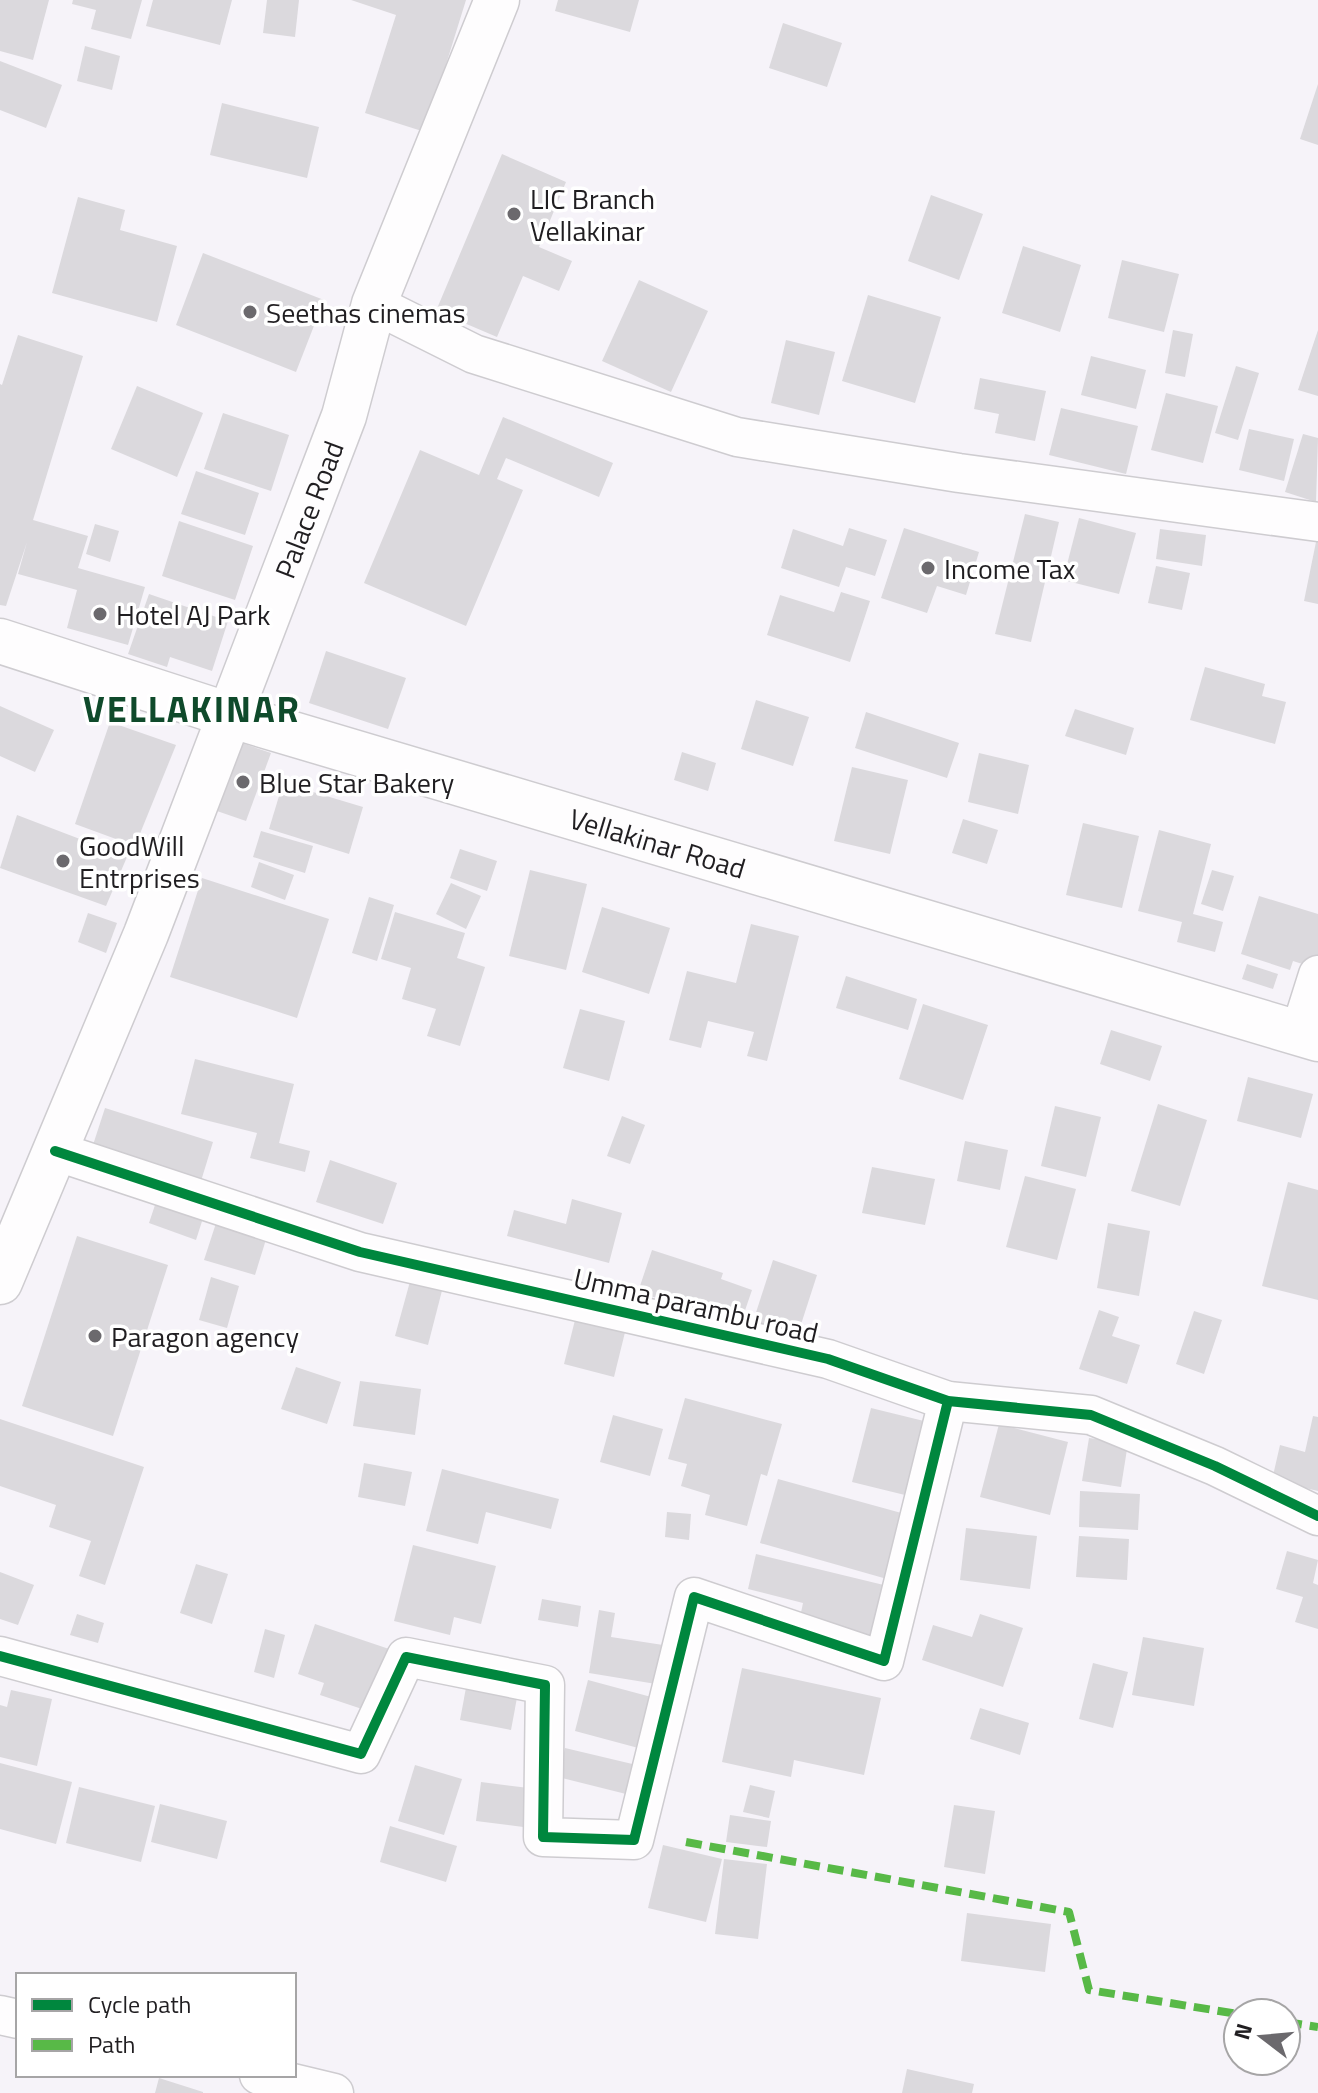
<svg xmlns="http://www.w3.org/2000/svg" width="1318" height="2093" font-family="'Titillium Web',sans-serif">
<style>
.building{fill:#dbd9dd}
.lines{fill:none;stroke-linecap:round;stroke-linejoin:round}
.minor-casing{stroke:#ceccd0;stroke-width:41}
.secondary-casing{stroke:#ceccd0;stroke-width:47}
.minor{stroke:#fefdfe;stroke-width:38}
.secondary{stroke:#fefdfe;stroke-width:44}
.quiet{stroke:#58b947;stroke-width:8;stroke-dasharray:16 8;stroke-linecap:butt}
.cycleway-casing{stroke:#fff;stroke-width:15}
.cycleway{stroke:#00873e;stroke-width:10}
.poi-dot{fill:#6b696d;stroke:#fff;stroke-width:3}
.labels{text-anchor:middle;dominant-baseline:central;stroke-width:7;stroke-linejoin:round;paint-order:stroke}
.poi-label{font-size:28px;fill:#201e21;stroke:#fff;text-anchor:start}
.street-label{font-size:28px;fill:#201e21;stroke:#fff}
.district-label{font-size:36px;font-weight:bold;letter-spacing:2px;fill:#0f4a2b;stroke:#fff}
</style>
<rect width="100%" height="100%" fill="#f6f3f9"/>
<!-- building -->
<g class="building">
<path d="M0,0H49L33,60L0,51Z"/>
<path d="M73,0H142L131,39L91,29L96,10L72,4Z"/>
<path d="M153,0H232L220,45L146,26Z"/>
<path d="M267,0H299L295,37L263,33Z"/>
<path d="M351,0H466L425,132L365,113L396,15Z"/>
<path d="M558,0H639L630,32L555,11Z"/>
<path d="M783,23L842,43L827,87L769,68Z"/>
<path d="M85,46L120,56L112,90L77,81Z"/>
<path d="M0,61L62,85L46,128L0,110Z"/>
<path d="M1318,84V145L1300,139Z"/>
<path d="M222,103L319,127L307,178L210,155Z"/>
<path d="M502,154L566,182L539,247L572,261L559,291L523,276L497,337L436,311Z"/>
<path d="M931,195L983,214L959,280L908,261Z"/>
<path d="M78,197L125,210L120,230L177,246L157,322L52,293Z"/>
<path d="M1023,246L1081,265L1060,332L1002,313Z"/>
<path d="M203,253L324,300L296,372L176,325Z"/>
<path d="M1122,260L1179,274L1164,332L1108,318Z"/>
<path d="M639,280L708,311L671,392L602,361Z"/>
<path d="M868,295L941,317L915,403L842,381Z"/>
<path d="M1173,330L1193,334L1185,377L1165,373Z"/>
<path d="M1318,330V396L1298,390Z"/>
<path d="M18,335L83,356L33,520L88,536L78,568L145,587L128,645L67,628L77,590L18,574L27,542L6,606L0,605V384L2,385Z"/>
<path d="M786,340L835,352L819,415L771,403Z"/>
<path d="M1091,356L1146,370L1136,409L1081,395Z"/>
<path d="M1236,366L1259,373L1238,440L1215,433Z"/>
<path d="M980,378L1046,391L1035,441L995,433L999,414L974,409Z"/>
<path d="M137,386L203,413L177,477L111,449Z"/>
<path d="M1166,393L1218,406L1203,463L1151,450Z"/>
<path d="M1061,408L1138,426L1126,474L1049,455Z"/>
<path d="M223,413L289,435L271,491L204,469Z"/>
<path d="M503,417L613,463L599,497L506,458L497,479L523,490L466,626L364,583L420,450L479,475Z"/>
<path d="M1249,429L1294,439L1284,481L1239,470Z"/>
<path d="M1303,434L1318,438L1316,502L1285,492Z"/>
<path d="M196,471L259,493L245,535L181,514Z"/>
<path d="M1025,514L1059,522L1031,642L995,634Z"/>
<path d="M1079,518L1136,533L1119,594L1063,580Z"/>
<path d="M179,521L253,546L235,600L162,576Z"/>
<path d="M95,524L119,531L110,562L86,554Z"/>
<path d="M849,528L887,540L875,576L846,567L839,587L781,568L793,529L843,546Z"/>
<path d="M904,528L979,552L966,595L937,586L927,613L881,598Z"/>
<path d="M1160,529L1206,535L1202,566L1156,559Z"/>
<path d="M1317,537H1318V604L1304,601Z"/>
<path d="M1156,566L1190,573L1182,610L1148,603Z"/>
<path d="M841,592L870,601L850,662L767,635L780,595L834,612Z"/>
<path d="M149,594L228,621L212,671L170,657L167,667L128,654Z"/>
<path d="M326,651L406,678L388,729L309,703Z"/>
<path d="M1205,667L1265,684L1262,696L1286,702L1275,744L1190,720Z"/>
<path d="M756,700L809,717L793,766L741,749Z"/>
<path d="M0,706L54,730L35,772L0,756Z"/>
<path d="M1075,709L1134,728L1126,755L1065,736Z"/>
<path d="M866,712L959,743L947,778L855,748Z"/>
<path d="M110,722L176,745L135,846L75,824Z"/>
<path d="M239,742L271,753L246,821L214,810Z"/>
<path d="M682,752L716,763L708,791L674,780Z"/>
<path d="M979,753L1029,765L1018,814L968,802Z"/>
<path d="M852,767L908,780L890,854L834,841Z"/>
<path d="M283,783L363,807L349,854L269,829Z"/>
<path d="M17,815L127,857L106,906L0,868Z"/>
<path d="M963,819L998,830L987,864L952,853Z"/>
<path d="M1083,823L1139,836L1122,908L1066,895Z"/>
<path d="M1159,830L1211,844L1193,914L1223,922L1215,952L1177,942L1182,922L1138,911Z"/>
<path d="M261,831L313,846L305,873L253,857Z"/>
<path d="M460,849L497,861L487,891L450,878Z"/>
<path d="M259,862L294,875L285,900L251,887Z"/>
<path d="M530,870L587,884L566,970L509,956Z"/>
<path d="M1212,870L1234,876L1223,911L1201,904Z"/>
<path d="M202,878L329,919L297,1018L170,977Z"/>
<path d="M451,883L481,896L466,929L436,914Z"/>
<path d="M1259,896L1318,914V969L1293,961L1290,970L1241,954Z"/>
<path d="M369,897L394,905L377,961L352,953Z"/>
<path d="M602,907L670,928L649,994L582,972Z"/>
<path d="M395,912L465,933L457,958L485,967L460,1046L427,1036L436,1009L402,999L411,968L381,959Z"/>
<path d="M88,913L117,923L106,953L78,942Z"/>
<path d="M751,924L799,936L767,1061L747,1056L754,1032L708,1021L701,1048L669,1040L687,971L736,983Z"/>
<path d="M1247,964L1278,974L1273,989L1242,979Z"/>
<path d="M846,976L917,999L908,1030L836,1008Z"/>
<path d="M923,1004L988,1025L963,1100L899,1079Z"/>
<path d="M580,1009L625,1021L609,1081L563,1068Z"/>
<path d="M1111,1030L1162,1046L1150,1081L1100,1064Z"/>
<path d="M195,1059L294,1084L279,1143L310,1151L305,1172L250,1158L257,1133L181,1114Z"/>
<path d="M1248,1077L1313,1094L1301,1138L1237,1121Z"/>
<path d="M1158,1104L1207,1120L1180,1206L1131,1191Z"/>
<path d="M1055,1106L1101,1117L1086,1177L1041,1166Z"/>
<path d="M105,1108L213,1142L201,1181L92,1148Z"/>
<path d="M622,1116L645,1125L630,1164L607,1156Z"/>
<path d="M965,1141L1008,1150L1000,1190L957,1181Z"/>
<path d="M330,1160L397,1183L383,1224L316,1202Z"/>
<path d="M872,1167L935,1179L925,1225L862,1213Z"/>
<path d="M1025,1176L1076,1189L1057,1260L1006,1247Z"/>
<path d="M1288,1182L1318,1190V1300L1262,1286Z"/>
<path d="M157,1199L204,1215L196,1240L149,1223Z"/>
<path d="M572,1199L622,1213L609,1263L507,1236L514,1210L566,1224Z"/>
<path d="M218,1217L268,1233L255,1275L204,1260Z"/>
<path d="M1108,1223L1150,1231L1139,1296L1097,1288Z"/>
<path d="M77,1236L168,1265L113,1436L22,1406Z"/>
<path d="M652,1250L723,1273L721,1279L752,1290L740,1325L638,1292Z"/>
<path d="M773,1260L817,1275L794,1346L750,1331Z"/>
<path d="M414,1267L446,1275L428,1345L395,1336Z"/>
<path d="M211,1277L239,1286L227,1328L199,1320Z"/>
<path d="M579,1304L629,1316L614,1377L564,1364Z"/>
<path d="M1099,1310L1119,1317L1112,1336L1140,1345L1127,1384L1079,1369Z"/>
<path d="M1194,1311L1222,1320L1204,1374L1176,1364Z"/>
<path d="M296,1367L341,1382L327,1424L281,1409Z"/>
<path d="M360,1381L421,1389L415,1435L353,1426Z"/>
<path d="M685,1398L782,1424L767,1476L761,1474L747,1526L705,1515L710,1495L681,1486L687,1464L668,1459Z"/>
<path d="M871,1408L928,1422L909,1496L852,1482Z"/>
<path d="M613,1415L663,1429L650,1476L600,1462Z"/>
<path d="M1313,1416L1318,1417V1491L1272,1480L1280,1445L1305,1452Z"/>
<path d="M0,1419L144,1467L105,1585L79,1576L91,1541L49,1527L56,1505L0,1486Z"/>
<path d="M999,1424L1068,1442L1050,1515L980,1497Z"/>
<path d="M1089,1438L1128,1443L1121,1487L1082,1481Z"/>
<path d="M364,1463L412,1472L405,1506L358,1497Z"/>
<path d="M442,1469L559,1499L551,1529L486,1512L478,1544L426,1531Z"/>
<path d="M778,1479L905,1514L887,1579L760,1543Z"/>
<path d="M1080,1491L1140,1494L1138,1530L1079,1527Z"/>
<path d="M667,1512L691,1514L689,1540L665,1537Z"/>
<path d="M966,1528L1037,1536L1030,1589L960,1580Z"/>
<path d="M1079,1536L1129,1539L1127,1580L1076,1577Z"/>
<path d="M413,1545L496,1566L481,1624L454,1617L450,1635L394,1621Z"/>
<path d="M1287,1551L1318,1560L1313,1583L1318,1585V1629L1295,1622L1303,1597L1276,1589Z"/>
<path d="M756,1554L892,1587L879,1641L799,1622L803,1603L748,1589Z"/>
<path d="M196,1564L228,1574L212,1624L180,1613Z"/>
<path d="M0,1572L34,1585L18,1625L0,1619Z"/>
<path d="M542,1599L581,1606L578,1627L538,1620Z"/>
<path d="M599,1610L615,1613L611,1637L663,1645L656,1684L589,1673Z"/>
<path d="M77,1614L104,1623L98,1643L70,1635Z"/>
<path d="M980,1614L1023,1628L1003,1687L922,1660L933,1625L972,1637Z"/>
<path d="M315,1624L395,1651L374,1713L320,1695L324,1683L298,1674Z"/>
<path d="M265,1629L285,1635L274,1678L254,1672Z"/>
<path d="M1143,1637L1204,1648L1194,1706L1132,1695Z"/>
<path d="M1093,1663L1128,1672L1113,1728L1079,1719Z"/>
<path d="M742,1668L881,1698L864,1775L794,1760L791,1777L722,1762Z"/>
<path d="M468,1677L519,1687L511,1730L460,1720Z"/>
<path d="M588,1680L655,1698L642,1749L575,1731Z"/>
<path d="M11,1690L52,1699L37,1766L0,1757V1705L7,1707Z"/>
<path d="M980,1708L1029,1723L1020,1755L970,1739Z"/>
<path d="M565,1748L645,1767L638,1797L558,1777Z"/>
<path d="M0,1763L72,1782L56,1844L0,1829Z"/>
<path d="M415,1765L462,1779L444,1835L398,1821Z"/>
<path d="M481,1782L537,1789L531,1828L476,1821Z"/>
<path d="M750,1785L775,1791L769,1818L743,1812Z"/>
<path d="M79,1787L155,1806L141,1862L66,1843Z"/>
<path d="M160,1804L227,1821L217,1859L151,1842Z"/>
<path d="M954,1805L995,1811L985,1874L944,1867Z"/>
<path d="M730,1815L771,1821L767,1847L726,1842Z"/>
<path d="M390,1826L457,1846L446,1882L380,1862Z"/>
<path d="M663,1845L722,1859L706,1922L648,1908Z"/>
<path d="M724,1859L767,1864L758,1939L715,1934Z"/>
<path d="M967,1913L1051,1924L1045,1972L961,1961Z"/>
<path d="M907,2069L974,2084L972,2093H902Z"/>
<path d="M159,2078L203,2092V2093H155Z"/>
</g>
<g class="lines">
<defs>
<g id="minor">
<path d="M374,304L474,354L737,437L959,473L1318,522"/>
<path d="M1300,1032L1318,975"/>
<path d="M55,1151L360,1252L828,1359L948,1401L1091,1415L1215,1466L1318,1516"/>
<path d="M0,1656L361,1754L406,1657L545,1685L543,1837L634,1840L694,1597L884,1661L948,1401"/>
<path d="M0,2015L18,2019"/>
<path d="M259,2075L334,2093"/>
</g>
<g id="secondary">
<path id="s1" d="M0,641L229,715L1318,1039"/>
<path id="s2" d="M0,1282L146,934L344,416L374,304L497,0"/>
</g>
</defs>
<!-- minor casing -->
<use href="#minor" class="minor-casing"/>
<!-- secondary casing -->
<use href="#secondary" class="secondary-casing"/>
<!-- minor -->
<use href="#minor" class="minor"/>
<!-- secondary -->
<use href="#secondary" class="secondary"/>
<!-- quiet -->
<g class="quiet">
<path d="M686,1842L1069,1912L1089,1990L1238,2014"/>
<path d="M1286,2022L1318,2027"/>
</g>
<defs>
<g id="cycleway">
<path d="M55,1151L360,1252L828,1359L948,1401L1091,1415L1215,1466L1318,1516"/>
<path d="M0,1656L361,1754L406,1657L545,1685L543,1837L634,1840L694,1597L884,1661L948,1401"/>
</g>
</defs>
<!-- cycleway casing -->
<use href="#cycleway" class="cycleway-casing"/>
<!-- cycleway -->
<use href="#cycleway" class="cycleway"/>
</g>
<!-- markers -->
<g class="poi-dot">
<circle cx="514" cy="214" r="8"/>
<circle cx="250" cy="312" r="8"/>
<circle cx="928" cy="568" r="8"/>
<circle cx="100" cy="614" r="8"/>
<circle cx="243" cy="782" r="8"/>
<circle cx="63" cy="861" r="8"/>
<circle cx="95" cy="1336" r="8"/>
</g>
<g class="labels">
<!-- poi labels -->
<g class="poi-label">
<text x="530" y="198">LIC Branch<tspan x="530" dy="32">Vellakinar</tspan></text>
<text x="266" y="312">Seethas cinemas</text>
<text x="944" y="568">Income Tax</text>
<text x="116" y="614">Hotel AJ Park</text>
<text x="259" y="782">Blue Star Bakery</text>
<text x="79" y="845">GoodWill<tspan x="79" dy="32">Entrprises</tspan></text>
<text x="111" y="1336">Paragon agency</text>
</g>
<!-- street labels -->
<g class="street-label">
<text stroke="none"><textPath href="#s2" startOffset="832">Palace Road</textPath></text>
<text stroke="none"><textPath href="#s1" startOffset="688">Vellakinar Road</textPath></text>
<text transform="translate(696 1305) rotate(13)">Umma parambu road</text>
</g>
<!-- district labels -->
<g class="district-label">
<text x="192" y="708">VELLAKINAR</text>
</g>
</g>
<!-- legend -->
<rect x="16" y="1973" width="280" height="104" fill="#ffffff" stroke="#a6a5a6" stroke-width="2"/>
<rect x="32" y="1999" width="40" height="12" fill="#00873e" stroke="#a6a5a6" stroke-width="2"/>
<text x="88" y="2013" font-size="24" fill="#201e21">Cycle path</text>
<rect x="32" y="2039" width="40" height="12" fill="#58b947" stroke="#a6a5a6" stroke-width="2"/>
<text x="88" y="2053" font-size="24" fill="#201e21">Path</text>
<!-- north arrow -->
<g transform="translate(1262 2037) rotate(286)"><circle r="38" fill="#ffffff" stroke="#a6a5a6" stroke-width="2"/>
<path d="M0-6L14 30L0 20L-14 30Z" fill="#6b696d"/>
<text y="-12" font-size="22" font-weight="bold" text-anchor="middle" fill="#201e21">N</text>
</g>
</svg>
